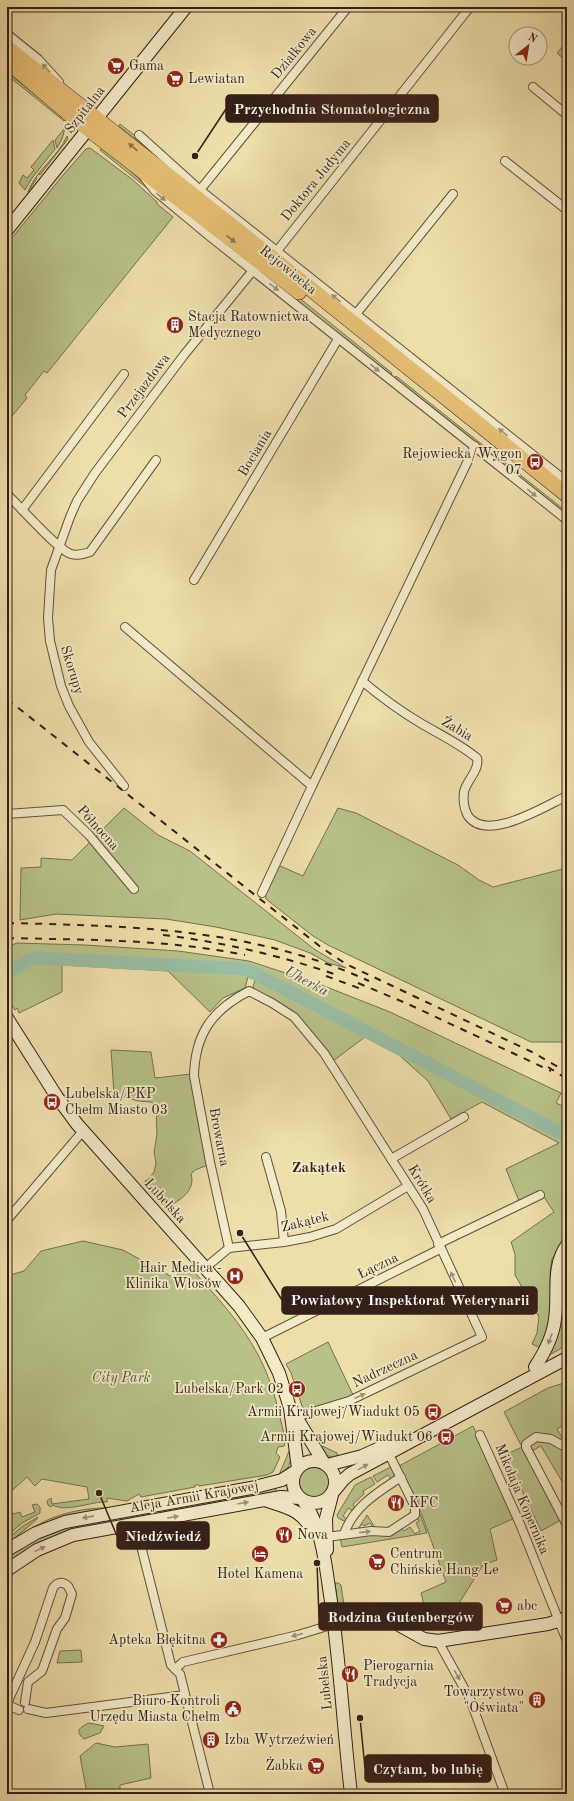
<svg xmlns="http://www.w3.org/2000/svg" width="574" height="1801" font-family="'Old Standard TT',serif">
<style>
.green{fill:#b7c189;stroke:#767050}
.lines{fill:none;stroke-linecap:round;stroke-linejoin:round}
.river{stroke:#9abda3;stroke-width:13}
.street-casing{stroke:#634f3c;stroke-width:10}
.secondary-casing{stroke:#351f17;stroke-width:14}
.highway-casing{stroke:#351f17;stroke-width:16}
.street{stroke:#f3eac8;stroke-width:8}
.secondary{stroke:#f3eac8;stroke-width:12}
.highway{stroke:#e6bf75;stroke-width:15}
.rail{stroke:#351f17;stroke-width:2;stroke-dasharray:7 7;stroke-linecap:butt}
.oneway{fill:#9e8f78}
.oneway2{fill:#8e6f46}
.labels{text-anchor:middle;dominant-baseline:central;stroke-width:3.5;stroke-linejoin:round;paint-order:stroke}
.street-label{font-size:14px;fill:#351f17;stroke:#f3eac8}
.poi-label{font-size:14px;fill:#351f17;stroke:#f3eac8;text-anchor:start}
.park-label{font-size:14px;font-style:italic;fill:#5c5039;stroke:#f3eac8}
.water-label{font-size:15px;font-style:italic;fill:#534e41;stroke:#f3eac8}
.neighbourhood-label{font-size:15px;font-weight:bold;fill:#351f17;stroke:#f3eac8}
.leader{fill:none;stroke:#351f17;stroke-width:1.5}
.callout-dot{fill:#351f17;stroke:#f3eac8;stroke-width:1.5}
.callout{fill:#351f17;stroke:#351f17;stroke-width:1.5}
.callout-label{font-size:15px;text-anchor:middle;font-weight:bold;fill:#fff}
</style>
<rect width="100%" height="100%" fill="#eddeaa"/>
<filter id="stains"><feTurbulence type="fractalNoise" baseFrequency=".005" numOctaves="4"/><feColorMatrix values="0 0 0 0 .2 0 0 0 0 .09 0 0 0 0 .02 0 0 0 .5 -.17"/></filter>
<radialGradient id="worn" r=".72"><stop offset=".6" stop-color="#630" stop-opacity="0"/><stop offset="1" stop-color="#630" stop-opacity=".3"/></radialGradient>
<!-- green -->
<g class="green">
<path d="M567,41V62L557,53Z"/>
<path d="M7,72L65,119L64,121L7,75Z"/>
<path d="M120,124L148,146L176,173L119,126Z"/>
<path d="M65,128L62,139L57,148L55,140Z"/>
<path d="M67,136L68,139L40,175L39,174L36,177L37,178L28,192C36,170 58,157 67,136Z"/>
<path d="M53,140L55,149L32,178L25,190L19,183L23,175L27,178L34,170L31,167Z"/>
<path d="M104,145L153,193L100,150Z"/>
<path d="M90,148L133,180L157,202V204L173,217L47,373L44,371L25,395L27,398L7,422V244L64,174L86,149Z"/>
<path d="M261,274L271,275L392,373L390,377Z"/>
<path d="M396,376L567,512V517L393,379Z"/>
<path d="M124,808L158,835L190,851L314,949L346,968L328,963L310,953L275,940L216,927L166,919L56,914L20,920L21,868L41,867V858L72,860Z"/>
<path d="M338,808L356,813L458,865L479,880L493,887L567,868V1044L563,1042H531L328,945L313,936L266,899L265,891L278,865L303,876Z"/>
<path d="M17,943L85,945L178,951L249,961L319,984L390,1012L561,1093L556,1103L567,1108V1236L552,1259L550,1274L551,1318L541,1348L532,1344L537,1333L539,1317L515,1275V1254L511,1242L554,1212L540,1191L519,1201L506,1169L559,1143L482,1102L451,1119L428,1081L399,1055L365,1037L333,1061L314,1036L252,990L255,980L248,977L245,988L223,998L210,1012L168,971L62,965V992L19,1013L17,1008L15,1010L7,998V947Z"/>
<path d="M111,1050L151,1052L155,1078L191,1074L194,1096L208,1165L195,1170L191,1174C196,1191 180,1200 166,1208L144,1183L145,1181L148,1180L154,1172L156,1163L154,1152L157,1134L156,1106L151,1102L138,1101L114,1094Z"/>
<path d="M83,1241L123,1250L174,1278L188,1265C232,1314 264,1346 279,1413C281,1422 284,1432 285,1442L284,1446L278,1447L276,1453L280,1457L273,1472L267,1475L199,1486V1485H195V1487L141,1497L139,1494L127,1501L107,1498V1502C92,1501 66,1513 53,1505L51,1507L48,1505L47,1501L51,1498L52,1504L89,1499L87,1487L42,1479L35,1486L27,1477L7,1495V1276L24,1271L41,1251Z"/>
<path d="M567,1254V1296C560,1281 561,1268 567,1254Z"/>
<path d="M561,1301L567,1309V1345L546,1357Z"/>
<path d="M328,1342L353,1395L327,1405L305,1409L302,1406L291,1373L286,1364Z"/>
<path d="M567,1382V1423L557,1429L566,1444L552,1437L526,1441L522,1447L561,1520L541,1531L505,1455L522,1447L504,1412L548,1388Z"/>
<path d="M473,1426L515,1518L490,1529L497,1560L483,1565L456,1608L425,1609L421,1593L446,1582L422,1515L399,1466Z"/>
<path d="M533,1441H550L567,1449V1490L541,1446L530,1452V1444Z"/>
<path d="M314,1442L337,1453L338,1458C326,1458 322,1451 314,1442Z"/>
<path d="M290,1449C293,1460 289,1470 279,1475Z"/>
<circle cx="314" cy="1482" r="18"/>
<path d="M393,1466L394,1477L392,1480L388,1475L377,1482L373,1476Z"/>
<path d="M371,1477L375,1484L363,1491L364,1494L353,1504L355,1509L353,1511L348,1508L343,1516L348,1520L346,1522L338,1518L337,1515L355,1485Z"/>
<path d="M276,1487V1492L162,1514L161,1508Z"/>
<path d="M37,1504L40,1507V1513L22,1523L7,1536V1525L12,1519L11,1512L14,1514L20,1512L22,1517L35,1512L32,1505Z"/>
<path d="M111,1508L26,1533C48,1515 83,1507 111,1508Z"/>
<path d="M150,1510L151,1517L90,1527L7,1564V1556L35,1539L67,1526Z"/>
<path d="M420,1514L427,1533L342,1547L340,1537L400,1527L404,1531L410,1527L415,1534L420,1531L416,1523L419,1521L416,1516Z"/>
<path d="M367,1515L376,1529L368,1530L372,1525L370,1523L364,1526L362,1524L358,1529Z"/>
<path d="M38,1517L37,1519L7,1545V1539L23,1526Z"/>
<path d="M335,1583H338L341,1585L345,1612L344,1617L339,1615Z"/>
<path d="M81,1650L82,1662L57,1663L60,1651Z"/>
<path d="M89,1723L104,1726L100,1733L84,1739C74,1731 80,1727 89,1723Z"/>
<path d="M96,1743L115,1747L148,1744L151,1778L120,1785V1794H87L80,1756Z"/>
</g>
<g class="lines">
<!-- river -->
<path class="river" d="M7,973L29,960L38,958L246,969L567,1136"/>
<defs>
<g id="street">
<path d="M7,34L38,59L59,82"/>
<path d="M533,87L567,115"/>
<path d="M139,135L200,190L567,482"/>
<path d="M505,161L567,210"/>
<path d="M144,177L155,191L208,235L567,520"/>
<path d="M200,190L348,7"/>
<path d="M356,314L453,194"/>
<path d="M7,494C19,506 58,550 71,554C78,556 83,554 90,552L156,460"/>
<path d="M22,510L124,374"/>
<path d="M194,580L338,339"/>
<path d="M125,627L312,786L475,446"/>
<path d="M362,681C381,697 400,711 422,724C441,735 460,744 477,758C480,770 466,781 464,792C463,800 464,809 468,816C487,843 545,806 567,796"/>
<path d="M124,786L89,742L69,706L61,686L50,641L48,618L51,570L70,517L77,501L95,473L184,355L250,274L261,262L271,257L277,251L470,7"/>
<path d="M7,814L63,810L89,835L134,889"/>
<path d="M262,893L312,786"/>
<path d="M266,1157L281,1211L284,1242"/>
<path d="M391,1159L464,1117"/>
<path d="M7,1220L83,1131"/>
<path d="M438,1244L540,1195"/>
<path d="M229,1248L210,1162L194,1076C195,1034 212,1010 249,991L272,1003L294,1017L324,1053L423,1209L482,1337L349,1401L296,1417"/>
<path d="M205,1268L229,1248L284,1242L310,1237L336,1229L408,1186"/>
<path d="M262,1338L440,1249"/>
<path d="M480,1435L520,1524L567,1641"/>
<path d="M567,1448L551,1439L536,1437L526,1444V1447L567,1525"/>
<path d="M125,1525L139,1538"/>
<path d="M344,1534C354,1506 377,1493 401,1477"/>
<path d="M327,1537L371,1531L389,1532L415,1515V1507L389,1454"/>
<path d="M139,1538L171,1665L180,1674L210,1794"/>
<path d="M139,1538L147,1521"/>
<path d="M438,1641L470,1699L505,1794"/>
<path d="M175,1669L183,1662L298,1635L334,1624"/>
<path d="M28,1709L46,1713L185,1695"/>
<path d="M19,1710L10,1706L8,1701L35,1642L53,1588C57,1582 62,1581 68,1586L72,1594L65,1618L57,1629L42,1671L28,1682L25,1702"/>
</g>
<g id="secondary">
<path d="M7,230L186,7"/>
<path d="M7,1018L57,1097L77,1124L239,1306L262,1338L279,1373L290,1408L298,1468"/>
<path d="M535,1367C545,1352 553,1337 555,1319C559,1294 551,1267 567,1245"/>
<path d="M292,1410L324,1463"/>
<circle cx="314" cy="1482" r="21"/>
<path d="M327,1465L362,1456L395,1441"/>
<path d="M334,1491L343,1480L350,1474L567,1358"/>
<path d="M265,1500C286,1508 300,1508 312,1530"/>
<path d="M304,1502C321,1526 325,1560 329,1588C340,1657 343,1726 351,1794"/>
<path d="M7,1550L36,1533L65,1522L251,1488L282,1480L296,1471"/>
<path d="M327,1550L326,1518L332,1495"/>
<path d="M7,1570L37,1550L73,1535L281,1497L300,1498"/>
<path d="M334,1624L388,1619L424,1639L438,1641L548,1624L567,1618"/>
</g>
<g id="highway">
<path d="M7,48L271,257L567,495"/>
<path d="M7,61L73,117L299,292"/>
</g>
</defs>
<!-- street casing -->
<use href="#street" class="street-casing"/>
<!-- secondary casing -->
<use href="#secondary" class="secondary-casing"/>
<!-- highway casing -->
<use href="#highway" class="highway-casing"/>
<!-- street -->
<use href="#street" class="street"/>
<!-- secondary -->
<use href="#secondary" class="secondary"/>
<!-- highway -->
<use href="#highway" class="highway"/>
<!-- rail -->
<g class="rail">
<path d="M7,699L322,948L346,964L532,1052L567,1072"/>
<path d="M7,923C132,926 253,928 369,981"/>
<path d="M163,935C221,942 279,955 334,974"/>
<path d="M7,938C87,940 166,939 245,955"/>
<path d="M326,976L364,990"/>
<path d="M358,983L408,1004L551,1071"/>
<path d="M548,1067L567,1079"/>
</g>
</g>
<!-- one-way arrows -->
<defs><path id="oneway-solid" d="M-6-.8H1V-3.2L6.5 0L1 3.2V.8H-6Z"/></defs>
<g class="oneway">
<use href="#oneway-solid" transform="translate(46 68) rotate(-134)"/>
<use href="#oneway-solid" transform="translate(161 197) rotate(39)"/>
<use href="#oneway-solid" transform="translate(274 287) rotate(38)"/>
<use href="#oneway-solid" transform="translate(336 298) rotate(-141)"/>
<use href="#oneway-solid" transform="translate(375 368) rotate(39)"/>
<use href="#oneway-solid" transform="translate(503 432) rotate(-141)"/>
<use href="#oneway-solid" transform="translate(532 493) rotate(39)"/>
<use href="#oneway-solid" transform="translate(453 1277) rotate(-115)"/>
<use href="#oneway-solid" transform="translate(550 1339) rotate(110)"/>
<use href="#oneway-solid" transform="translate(360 1396) rotate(-24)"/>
<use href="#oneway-solid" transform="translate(363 1467) rotate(-29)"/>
<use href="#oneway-solid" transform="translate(243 1503) rotate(-10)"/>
<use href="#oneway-solid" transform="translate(88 1517) rotate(169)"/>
<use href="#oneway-solid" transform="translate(173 1517) rotate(-9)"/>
<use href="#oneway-solid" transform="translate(365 1532) rotate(-6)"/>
<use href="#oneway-solid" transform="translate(40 1549) rotate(-26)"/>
<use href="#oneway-solid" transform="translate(297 1635) rotate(166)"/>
<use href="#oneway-solid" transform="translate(457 1675) rotate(60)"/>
</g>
<g class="oneway2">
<use href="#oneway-solid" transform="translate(133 147) rotate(-141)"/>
<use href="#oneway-solid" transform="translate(231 239) rotate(38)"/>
</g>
<!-- icons -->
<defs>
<symbol id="supermarket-disc" viewBox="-11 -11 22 22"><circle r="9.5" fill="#8f2418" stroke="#f3eac8"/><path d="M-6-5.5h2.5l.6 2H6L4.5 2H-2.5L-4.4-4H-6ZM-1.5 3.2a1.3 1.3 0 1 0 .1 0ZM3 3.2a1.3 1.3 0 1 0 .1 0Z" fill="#fff"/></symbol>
<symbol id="building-disc" viewBox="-11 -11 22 22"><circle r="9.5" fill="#8f2418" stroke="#f3eac8"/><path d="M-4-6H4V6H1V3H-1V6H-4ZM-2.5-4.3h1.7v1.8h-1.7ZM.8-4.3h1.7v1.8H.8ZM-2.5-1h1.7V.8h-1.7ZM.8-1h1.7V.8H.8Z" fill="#fff"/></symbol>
<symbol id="bus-disc" viewBox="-11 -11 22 22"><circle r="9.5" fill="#8f2418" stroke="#f3eac8"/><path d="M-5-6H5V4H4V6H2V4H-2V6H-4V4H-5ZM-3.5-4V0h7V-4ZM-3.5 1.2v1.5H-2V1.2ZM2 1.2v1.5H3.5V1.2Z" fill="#fff"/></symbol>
<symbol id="hospital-disc" viewBox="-11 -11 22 22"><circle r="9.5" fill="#8f2418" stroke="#f3eac8"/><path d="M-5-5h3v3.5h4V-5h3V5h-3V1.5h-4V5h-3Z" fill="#fff"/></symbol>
<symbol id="restaurant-disc" viewBox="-11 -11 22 22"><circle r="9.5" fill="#8f2418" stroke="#f3eac8"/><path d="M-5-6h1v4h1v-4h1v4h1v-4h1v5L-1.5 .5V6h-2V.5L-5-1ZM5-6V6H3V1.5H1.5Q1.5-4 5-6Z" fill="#fff"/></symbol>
<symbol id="hotel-disc" viewBox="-11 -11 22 22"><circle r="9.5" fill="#8f2418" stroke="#f3eac8"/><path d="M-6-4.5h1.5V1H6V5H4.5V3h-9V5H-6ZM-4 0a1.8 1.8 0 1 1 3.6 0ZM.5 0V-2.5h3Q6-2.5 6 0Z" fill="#fff"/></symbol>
<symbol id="pharmacy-disc" viewBox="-11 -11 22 22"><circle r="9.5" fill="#8f2418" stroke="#f3eac8"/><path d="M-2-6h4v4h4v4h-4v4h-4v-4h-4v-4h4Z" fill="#fff"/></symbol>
<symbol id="civic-disc" viewBox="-11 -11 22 22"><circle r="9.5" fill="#8f2418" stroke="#f3eac8"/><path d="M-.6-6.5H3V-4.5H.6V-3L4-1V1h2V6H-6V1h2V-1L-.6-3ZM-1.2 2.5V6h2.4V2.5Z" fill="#fff"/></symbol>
</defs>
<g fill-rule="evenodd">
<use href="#supermarket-disc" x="106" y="56" width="20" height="20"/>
<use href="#supermarket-disc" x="165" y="69" width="20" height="20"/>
<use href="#building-disc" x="165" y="315" width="20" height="20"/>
<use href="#bus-disc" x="525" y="452" width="20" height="20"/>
<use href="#bus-disc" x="42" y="1092" width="20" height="20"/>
<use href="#hospital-disc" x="225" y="1266" width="20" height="20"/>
<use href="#bus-disc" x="287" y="1379" width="20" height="20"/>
<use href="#bus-disc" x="423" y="1402" width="20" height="20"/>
<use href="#bus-disc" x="436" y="1427" width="20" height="20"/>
<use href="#restaurant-disc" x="386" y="1493" width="20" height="20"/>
<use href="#restaurant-disc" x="274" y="1525" width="20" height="20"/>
<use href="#hotel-disc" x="250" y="1544" width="20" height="20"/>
<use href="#supermarket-disc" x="367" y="1552" width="20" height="20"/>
<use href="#supermarket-disc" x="494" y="1596" width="20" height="20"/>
<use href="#pharmacy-disc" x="209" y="1630" width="20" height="20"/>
<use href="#restaurant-disc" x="340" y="1664" width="20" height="20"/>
<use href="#building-disc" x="527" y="1690" width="20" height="20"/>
<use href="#civic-disc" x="223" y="1699" width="20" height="20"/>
<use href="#building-disc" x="201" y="1730" width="20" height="20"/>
<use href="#supermarket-disc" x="306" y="1756" width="20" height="20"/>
</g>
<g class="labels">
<!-- street labels -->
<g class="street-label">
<text transform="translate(294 53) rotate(-51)">Działkowa</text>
<text transform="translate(85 110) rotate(-52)">Szpitalna</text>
<text transform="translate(316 180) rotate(-51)">Doktora Judyma</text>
<text transform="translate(288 270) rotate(39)">Rejowiecka</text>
<text transform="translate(144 386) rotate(-53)">Przejazdowa</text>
<text transform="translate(255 453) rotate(-59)">Bociania</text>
<text transform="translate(72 670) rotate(73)">Skorupy</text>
<text transform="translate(457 729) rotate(31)">Żabia</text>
<text transform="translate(98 828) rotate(48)">Północna</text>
<text transform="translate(219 1137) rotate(79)">Browarna</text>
<text transform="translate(422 1184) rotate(59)">Krótka</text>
<text transform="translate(165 1201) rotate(48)">Lubelska</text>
<text transform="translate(305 1222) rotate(-14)">Zakątek</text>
<text transform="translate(378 1266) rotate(-26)">Łączna</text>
<text transform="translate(385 1369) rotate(-25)">Nadrzeczna</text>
<text transform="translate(194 1497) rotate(-10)">Aleja Armii Krajowej</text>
<text transform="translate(522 1499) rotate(67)">Mikołaja Kopernika</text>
<text transform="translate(325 1683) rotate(-96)">Lubelska</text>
</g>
<!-- poi labels -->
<g class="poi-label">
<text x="129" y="66">Gama</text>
<text x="188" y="79">Lewiatan</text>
<text x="188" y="317">Stacja Ratownictwa<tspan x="188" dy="16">Medycznego</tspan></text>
<text x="522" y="454" text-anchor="end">Rejowiecka/Wygon<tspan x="522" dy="16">07</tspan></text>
<text x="65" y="1094">Lubelska/PKP<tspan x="65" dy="16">Chełm Miasto 03</tspan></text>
<text x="222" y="1268" text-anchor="end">Hair Medica -<tspan x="222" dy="16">Klinika Włosów</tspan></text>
<text x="284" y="1389" text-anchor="end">Lubelska/Park 02</text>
<text x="420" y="1412" text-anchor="end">Armii Krajowej/Wiadukt 05</text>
<text x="433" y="1437" text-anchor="end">Armii Krajowej/Wiadukt 06</text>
<text x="409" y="1503">KFC</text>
<text x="297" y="1535">Nova</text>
<text x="390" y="1554">Centrum<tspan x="390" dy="16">Chińskie Hang Le</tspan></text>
<text x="260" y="1574" text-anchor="middle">Hotel Kamena</text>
<text x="517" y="1606">abc</text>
<text x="206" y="1640" text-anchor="end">Apteka Błękitna</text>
<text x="363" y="1666">Pierogarnia<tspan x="363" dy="16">Tradycja</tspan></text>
<text x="524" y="1692" text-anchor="end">Towarzystwo<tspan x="524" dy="16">"Oświata"</tspan></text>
<text x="220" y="1701" text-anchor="end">Biuro Kontroli<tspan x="220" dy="16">Urzędu Miasta Chełm</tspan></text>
<text x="224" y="1740">Izba Wytrzeźwień</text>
<text x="303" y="1766" text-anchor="end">Żabka</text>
</g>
<!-- park labels -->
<g class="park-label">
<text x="121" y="1378">City Park</text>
</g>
<!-- water labels -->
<g class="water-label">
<text transform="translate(306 982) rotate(28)">Uherka</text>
</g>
<!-- neighbourhood labels -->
<g class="neighbourhood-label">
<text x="319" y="1168">Zakątek</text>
</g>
</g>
<!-- callouts -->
<path class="leader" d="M195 156L226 109M240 1233L282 1300M99 1493L117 1536M317 1563L319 1617M360 1718L365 1768"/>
<g class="callout-dot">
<circle cx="195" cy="156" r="4"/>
<circle cx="240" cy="1233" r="4"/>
<circle cx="99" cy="1493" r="4"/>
<circle cx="317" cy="1563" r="4"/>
<circle cx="360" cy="1718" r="4"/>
</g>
<g class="callout">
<rect x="226" y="95" width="212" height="27" rx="4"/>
<rect x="282" y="1287" width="255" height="27" rx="4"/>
<rect x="117" y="1522" width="92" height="27" rx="4"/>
<rect x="319" y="1603" width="163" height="27" rx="4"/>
<rect x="365" y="1755" width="126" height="27" rx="4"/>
</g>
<g class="callout-label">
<text x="332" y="114">Przychodnia Stomatologiczna</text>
<text x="410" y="1305">Powiatowy Inspektorat Weterynarii</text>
<text x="163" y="1541">Niedźwiedź</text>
<text x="401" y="1622">Rodzina Gutenbergów</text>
<text x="428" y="1774">Czytam, bo lubię</text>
</g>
<!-- margin -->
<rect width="574" height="1801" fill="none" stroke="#eddeaa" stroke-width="24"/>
<rect x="8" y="8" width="558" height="1785" fill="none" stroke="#351f17" stroke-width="2"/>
<rect x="12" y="12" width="550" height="1777" fill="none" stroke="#351f17"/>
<!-- north arrow -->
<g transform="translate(528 46) rotate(30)"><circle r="19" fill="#f3eac8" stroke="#a79981"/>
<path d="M0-3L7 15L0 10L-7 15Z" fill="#8f2418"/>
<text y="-6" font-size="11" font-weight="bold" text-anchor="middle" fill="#351f17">N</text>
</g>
<rect width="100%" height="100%" filter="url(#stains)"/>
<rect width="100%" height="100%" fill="url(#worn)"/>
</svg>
